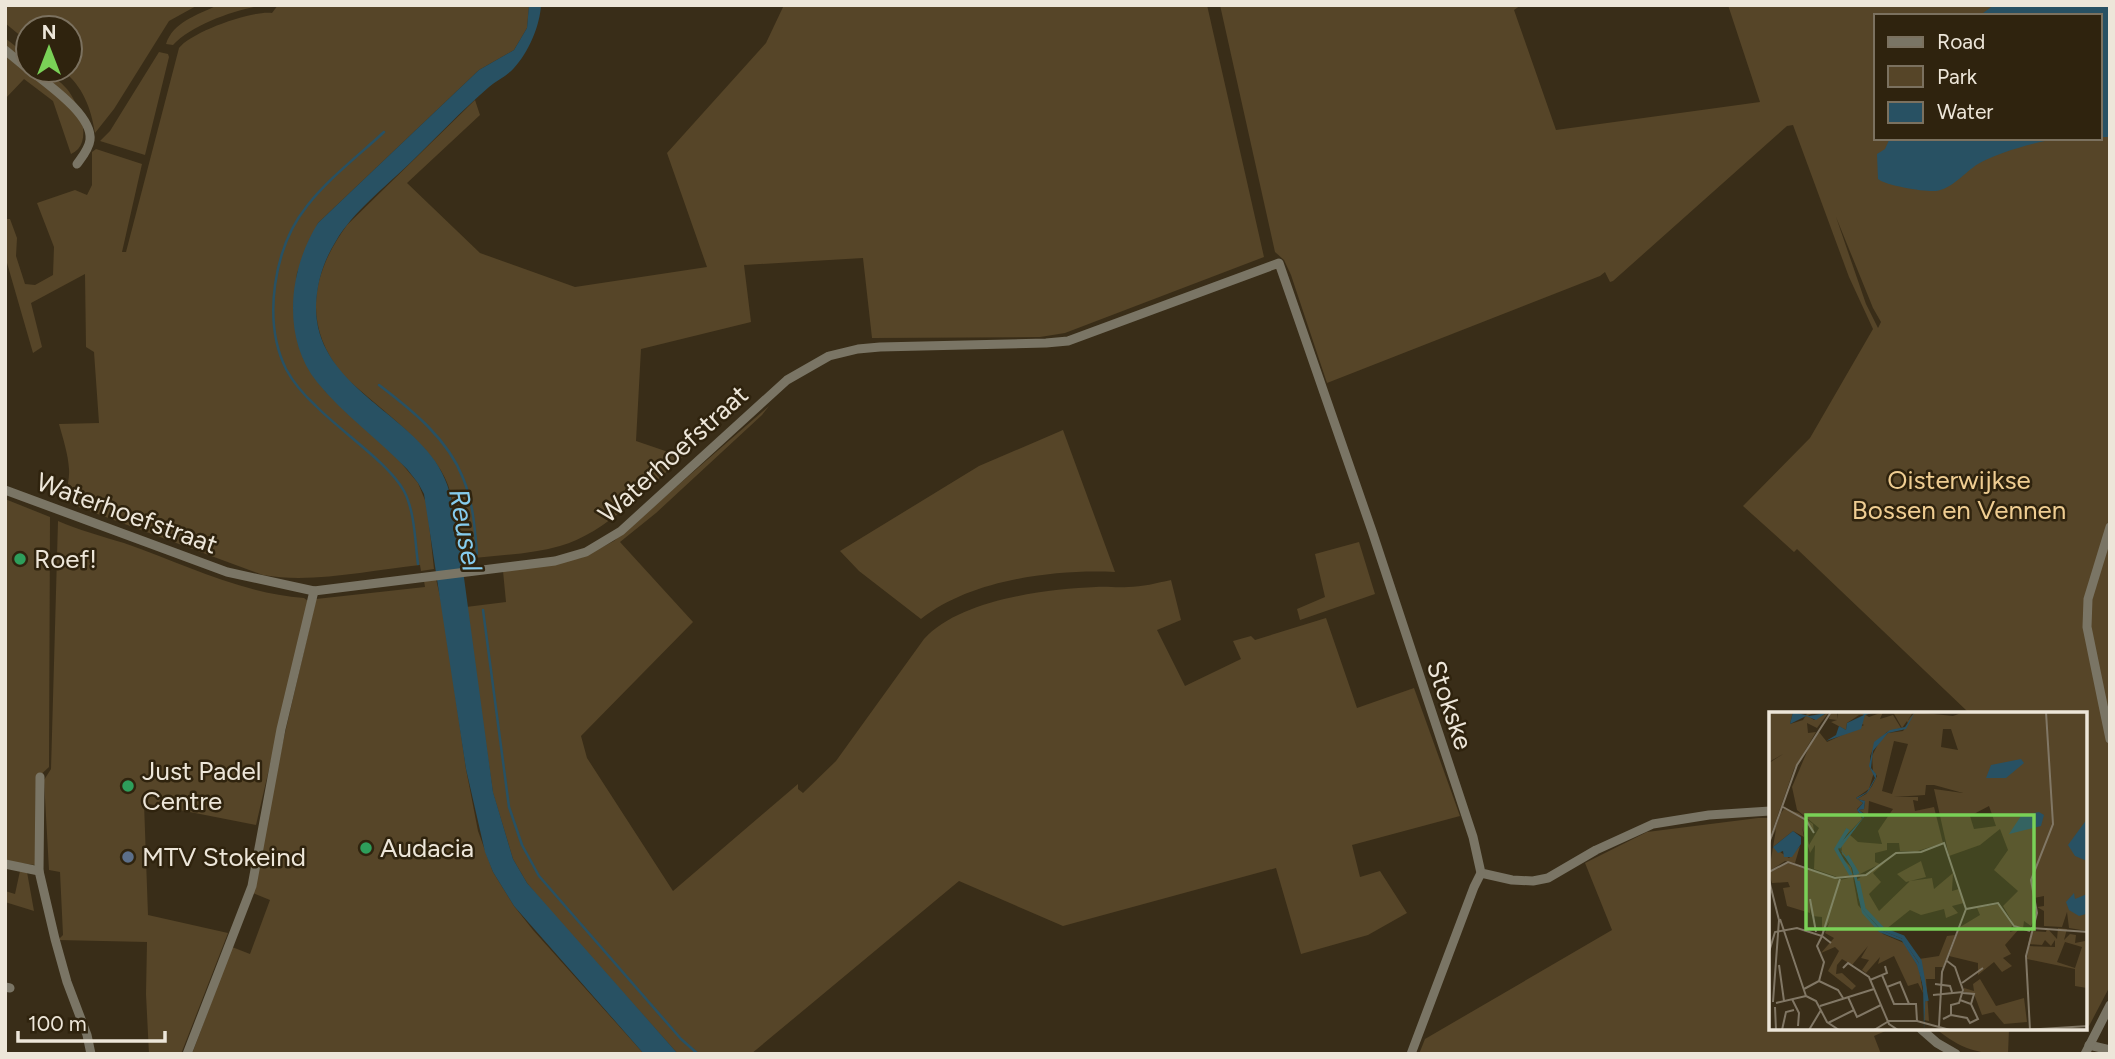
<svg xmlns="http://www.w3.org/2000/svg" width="2115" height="1059" font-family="Figtree,sans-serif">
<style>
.green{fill:#564528;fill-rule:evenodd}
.water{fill:#285163}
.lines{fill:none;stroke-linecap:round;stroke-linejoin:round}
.stream{stroke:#285163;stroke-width:2.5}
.minor{stroke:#7a7565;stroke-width:9}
.leisure-dot{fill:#2e9e5b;stroke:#2f230e;stroke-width:2.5}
.service-dot{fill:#5c6f8a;stroke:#2f230e;stroke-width:2.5}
.labels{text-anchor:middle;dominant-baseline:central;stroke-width:5;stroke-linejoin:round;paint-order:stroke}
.street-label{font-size:26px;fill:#ede6d9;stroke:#2f230e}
.park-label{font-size:26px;fill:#efcd92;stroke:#2f230e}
.poi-label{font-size:26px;fill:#ede6d9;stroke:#2f230e;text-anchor:start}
.water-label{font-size:28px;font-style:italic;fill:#86ccee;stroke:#2f230e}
.inset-river{fill:none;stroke:#285163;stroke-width:3.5}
.inset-road{fill:none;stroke:#817765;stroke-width:2}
.view{fill:#7ad157;fill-opacity:0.15;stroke:#7ad157;stroke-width:3.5}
.inset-edge{fill:none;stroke:#ede6d9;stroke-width:3.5}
</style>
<rect width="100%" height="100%" fill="#392d18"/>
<!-- green -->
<g class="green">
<path d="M5,5H198L169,21L114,109L95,133C91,108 83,86 62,70H70V28H28V42L5,23Z"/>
<path d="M218,5H265C237,9 193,24 173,45L166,44C173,22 197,15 218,5Z"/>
<path d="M278,5L529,7L527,28L514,50L479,70L318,223L297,273L293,309L325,391L397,458L418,483L427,505L434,569L421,571L420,565C370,570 312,584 263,575L76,506L68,502C65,490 70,480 69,469C68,453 63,439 59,424L99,423L94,352L86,347L85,274L31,303L42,347L33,353L5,256V219H10L17,238L16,256L25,284L35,285L53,275L54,247L37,203L75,190L87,195L92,185V152L96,149L142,164L122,252H126L179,48C191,32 252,10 272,13Z"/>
<path d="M784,5H1207L1264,257L1065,333L1040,337L872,338L863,258L744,265L751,322L641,349L636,441L683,457C648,487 606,533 560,546C532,554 502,555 474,558L473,565L462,566C458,540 457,511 448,485C434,445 374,405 343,375C302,325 311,274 347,225L475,100L480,115L407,183L480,253L575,287L707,267L667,153L766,43Z"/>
<path d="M1220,5H1521L1514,10L1556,130L1760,102L1728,5H2110V986L2089,1026H2085V714H1965L1967,711L1797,549L1794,552L1743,506L1810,438L1873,329L1849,277L1793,125L1787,126L1613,281L1610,282L1605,272L1600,276L1327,383L1291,275L1284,260L1275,252ZM1875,16H2099V138H1875ZM1836,217L1873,308L1881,322L1878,328L1866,304Z"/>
<path d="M5,38L28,56V70H45C53,76 61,82 67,89C79,104 95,144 71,154L53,101L24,79L5,99Z"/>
<path d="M159,52L168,54L169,57L145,155L100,141L110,131Z"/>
<path d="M769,406L762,415L656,513L620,542L693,622L581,736L587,758L673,891L798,784V789L803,793L836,761L924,639C959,600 1045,589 1096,587C1106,586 1117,588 1128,587C1142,587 1157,583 1171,580L1181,620L1157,630L1185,686L1241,659L1233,641L1251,636L1255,640L1326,618L1357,708L1414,688L1460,816L1352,845L1360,877L1380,871L1407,913L1368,935L1301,954L1276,868L1063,926L959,881L751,1054H678L549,910L527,883L513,859L493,793L466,607L506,602L503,571L581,558L614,541Z"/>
<path d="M1063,430L1115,572C1054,569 970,580 921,619L859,571L840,551L979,466Z"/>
<path d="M5,499L50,517L49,767L36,779L35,865L5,861Z"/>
<path d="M58,521C76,529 104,537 124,543C184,564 240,593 304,598L308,601L256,825L144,803L148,915L228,933L181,1054H149L146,994L147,942L58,940L63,935L60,872L49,870L44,780L51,769Z"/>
<path d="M1359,542L1375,594L1300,620L1297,609L1325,597L1315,554Z"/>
<path d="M436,579L443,609L466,769L478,831L493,872L514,906L533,930L644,1054H192L232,947L250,954L270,900L253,893L282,746L316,599L425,587L424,581Z"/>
<path d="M1758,818H1770V1029H1890L1874,1036L1881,1054H1419L1425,1039L1612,930L1585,863L1647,832Z"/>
<path d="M20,871L27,872L34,911L5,902V891L15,894Z"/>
<path d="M1936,1029H2009L2008,1054C1977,1054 1961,1049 1936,1029Z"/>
</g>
<!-- water -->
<g class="water">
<path d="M529,5H541C540,26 528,53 514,68C507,76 497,80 489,87C461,111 435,139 409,164C384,188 353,212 336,241C323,262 317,282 316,306C315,381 398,408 435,461C449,482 453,502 457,526L493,792L513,859L527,883L678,1054H644L514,906L493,872L485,852L466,769L424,494L418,483L407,469C378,439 343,414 317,382C281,337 289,269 318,223L479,70L514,50L527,28Z"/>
<path d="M1994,5H2110V137H2099V16H1979Z"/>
<path d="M1890,138H2061C2039,141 1996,153 1978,164C1965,172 1952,189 1936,191C1925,192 1887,186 1878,179L1877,154L1885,149Z"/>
</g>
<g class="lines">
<!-- stream -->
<g class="stream">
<path d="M384,132C358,156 328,179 307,206C274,247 262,320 286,369C293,382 305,396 316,406C340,431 389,463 404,491C415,512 415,542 418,564"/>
<path d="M379,385C412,410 448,439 463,478C473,502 475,529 477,554"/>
<path d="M483,610L509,807L522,845L539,876L681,1039L698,1054"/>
</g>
<!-- minor -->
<g class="minor">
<path d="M5,50L28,69"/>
<path d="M30,70C47,84 93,115 90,140C89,149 82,157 77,164"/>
<path d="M5,490L227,572L314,591L555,561L586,552L621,531L787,380L829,356L858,349L880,347L1046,343L1068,341L1279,263L1372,531L1473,837L1481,873L1512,880L1533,881L1548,878L1596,850L1653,824L1709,815L1770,811"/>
<path d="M2110,527L2088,599L2087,627L2110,739"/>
<path d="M40,777L39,871L55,939L67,982L87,1035L91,1054"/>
<path d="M5,864L39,871"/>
<path d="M5,987L10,988"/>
<path d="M1921,1029L1937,1043L1956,1054"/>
<path d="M2089,1045L2110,1050"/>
<path d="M187,1054L252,886L281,729L314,591"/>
<path d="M1411,1054L1474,887L1481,873"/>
<path d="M2085,1054L2110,1005"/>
</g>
</g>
<!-- markers -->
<g class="leisure-dot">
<circle cx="20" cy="559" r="7"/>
<circle cx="128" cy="786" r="7"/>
<circle cx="366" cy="848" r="7"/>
</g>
<circle class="service-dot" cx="128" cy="857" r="7"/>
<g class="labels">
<!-- street labels -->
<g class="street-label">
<text transform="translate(673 454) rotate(-42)">Waterhoefstraat</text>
<text transform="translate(127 513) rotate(20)">Waterhoefstraat</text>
<text transform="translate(1450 705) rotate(71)">Stokske</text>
</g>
<!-- park labels -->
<g class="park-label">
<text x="1959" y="480">Oisterwijkse<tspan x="1959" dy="30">Bossen en Vennen</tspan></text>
</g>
<!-- poi labels -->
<g class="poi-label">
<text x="34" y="559">Roef!</text>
<text x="142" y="771">Just Padel<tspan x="142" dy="30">Centre</tspan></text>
<text x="380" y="848">Audacia</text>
<text x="142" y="857">MTV Stokeind</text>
</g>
<!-- water labels -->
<g class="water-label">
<text transform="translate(466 530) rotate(80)">Reusel</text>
</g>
</g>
<!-- overview -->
<g transform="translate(1769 712)">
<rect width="318" height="318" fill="#392d18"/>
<path d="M0,0H24L21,12L34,8L39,0H45L39,4L45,8L60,0L48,16L38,11L39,21L47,20L25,57L0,128V51L14,42L0,50ZM62,0H68V7L69,0H92L100,5L114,0L111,7L124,3L132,16L118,20L107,31L101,44V56L104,60L103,44L110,30L119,21L134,19L139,12L138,9L133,16L124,0H144L139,8L146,0L184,4L195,0H318V219L300,216L298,200L293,215L275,214V199L268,195L275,194V184L265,186L267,203L262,214L255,209L254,217L245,213L234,194L249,179L225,158L239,138L231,117L211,133L180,144L165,77L194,81L165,73H157L156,83L125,85H149V89L144,88L146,99L165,95L174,131L149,139H131L130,131H118V138L106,141V150L111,152L87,164L85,154L73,142L72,131L88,114L81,123L89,130L113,132L109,119L124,97L100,89L99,104L90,98L95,97L96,89L88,87L97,82L103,74L108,64L105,60L100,77L87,86L94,91L88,97L93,107L69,132L70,143L82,155L84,164L68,165L45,157L46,133L41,141L33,115L35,125L24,119L4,135L20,146L31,134L26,151L16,149L0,159L7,117L0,132L14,96L12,101L15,97L30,101L44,112L45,120L40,112L36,115L40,133L50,116L28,98L23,75L40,35L50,20L58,30L95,13L91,11L96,3H90L78,11L77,18L62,10L68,8L60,7ZM174,17H182L189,38L172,35ZM125,29L139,32L123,82L113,79ZM220,94L227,114L205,117L201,104ZM120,147L104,161L112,170L100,182L110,199L141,169L163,166L165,177L184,161L183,179L190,177L195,191L183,194L189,201L177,206L175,197L152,203L141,198L116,218L134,225L150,247L170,244L178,224L186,223L174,255H166V267H157L160,309L155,308L157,275L151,253L134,227L112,218L90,188L87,168ZM152,149L157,165L137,170L128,162ZM19,151L71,168L84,165L89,193L114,222L135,231L150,256L154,281L149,271L139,274L125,244L109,252L111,245L97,261L93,258L100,248L92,246L99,234L83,253L73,247L68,253L67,262L73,261L87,274L83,278L59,259L70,239L66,235L52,241L65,226L56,221L61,209L53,222V205L43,204L41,196V201L18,194L14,176L21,175L19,170L3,171L0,161ZM230,192L243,213L241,220L250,217L236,233L242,242L234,246L243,254L233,260L225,250L209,263V251L180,244L191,215L211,203L208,196ZM278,216L288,227L289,216L298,217L295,228L301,222L307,223L306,231L316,229L318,276L306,274V257L258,247L259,234L286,235V228L282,234L276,228L273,233L259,232L262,219L277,220ZM296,230L313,235L306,256L288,250ZM211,267L227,294L255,286L258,310L235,312L225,300L213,303L205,282L195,280V276L205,279L204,272Z" fill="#564528" fill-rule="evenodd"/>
<path d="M24,0L40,4L57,1L47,8L37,4L21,12ZM92,0H107L96,3L92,17L57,29L67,23L70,14L77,18L78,11L95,3ZM146,0L137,17L119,21L104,39L102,56L107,62V66L99,80L88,87L96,89L95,97L90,98L95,102V105L71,137L86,155L94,198L112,218L134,227L151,253L157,275L155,318L154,274L148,253L133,229L110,220L93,201L83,156L69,134L94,106L88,98L94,91L87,86L98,80L106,66L100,54L105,30L121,18L136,15ZM252,47L255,51L237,66H217L222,53ZM270,100L275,103L272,114L240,122L252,104ZM318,107L319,149H318L306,144L299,133ZM24,119L32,125V132L23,145H15L14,139L9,141L4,135ZM305,181L306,187L318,182L317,202L310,204L300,198L297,190Z" fill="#285163"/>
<path class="inset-river" d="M79,117L67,137L82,163M78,144L89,162M89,169L95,197L114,217L134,225L151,249L158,289"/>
<path class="inset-road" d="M14,95L37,108L45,121M0,131L28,53L62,0M0,160L19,150L66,166L97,163L127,141L152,140L175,131L197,197L229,191L245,214L261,219M0,168L10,208L4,290M41,187L47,220M11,207L37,284M262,216L319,220M62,231L53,224L71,167M0,240L6,220L28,216L53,224L48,234L55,250L50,269L35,277M10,253L15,289M74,256L79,251L100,265L120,312L129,318M113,263L125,292H147L148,309M101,268L118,261L116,254M50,269L69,278L74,286M193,271L214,256M166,272L181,274L183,280M118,275L131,270L140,292M194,281L205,282L202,292M164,283L194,280M37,284L47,289L58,310L70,318M79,285L88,305L112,293M23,287L30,301L29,314M7,291L37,284M51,294L105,277M6,295L7,318M182,303L198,306L201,311L209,307L202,292L191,288M174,307L182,303V293L190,291L194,278L186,255L178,249M59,311L85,298M170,314L173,260L197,197M13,318L17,300L25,298M40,318L52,298M105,318L120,309H148L181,318M254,318L319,314M261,318L257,244L268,201L262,168L284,112L277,0"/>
<path class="view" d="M37,103H265V217H37Z"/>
<rect width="318" height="318" class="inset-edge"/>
</g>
<!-- border -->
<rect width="2115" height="1059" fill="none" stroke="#ede6d9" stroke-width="14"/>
<!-- legend -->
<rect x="1874" y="14" width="228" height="126" fill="#2f230e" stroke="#7b715f" stroke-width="2"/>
<rect x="1888" y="37" width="35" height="10" fill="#7a7565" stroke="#7b715f" stroke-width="2"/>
<text x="1937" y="49" font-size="21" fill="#ede6d9">Road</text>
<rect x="1888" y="66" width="35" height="21" fill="#564528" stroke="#7b715f" stroke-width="2"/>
<text x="1937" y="84" font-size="21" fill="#ede6d9">Park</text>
<rect x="1888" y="102" width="35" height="21" fill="#285163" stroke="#7b715f" stroke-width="2"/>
<text x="1937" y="119" font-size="21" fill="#ede6d9">Water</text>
<!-- north arrow -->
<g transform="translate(49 49)"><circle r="33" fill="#2f230e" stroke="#7b715f" stroke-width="2"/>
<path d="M0-5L12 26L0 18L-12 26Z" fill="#7ad157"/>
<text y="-10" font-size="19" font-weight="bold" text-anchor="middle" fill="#ede6d9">N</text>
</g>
<!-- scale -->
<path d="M18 1031v10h147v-10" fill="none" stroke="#ede6d9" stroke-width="3.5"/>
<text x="28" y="1031" font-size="21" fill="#ede6d9" stroke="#2f230e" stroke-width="5" paint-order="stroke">100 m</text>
</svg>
